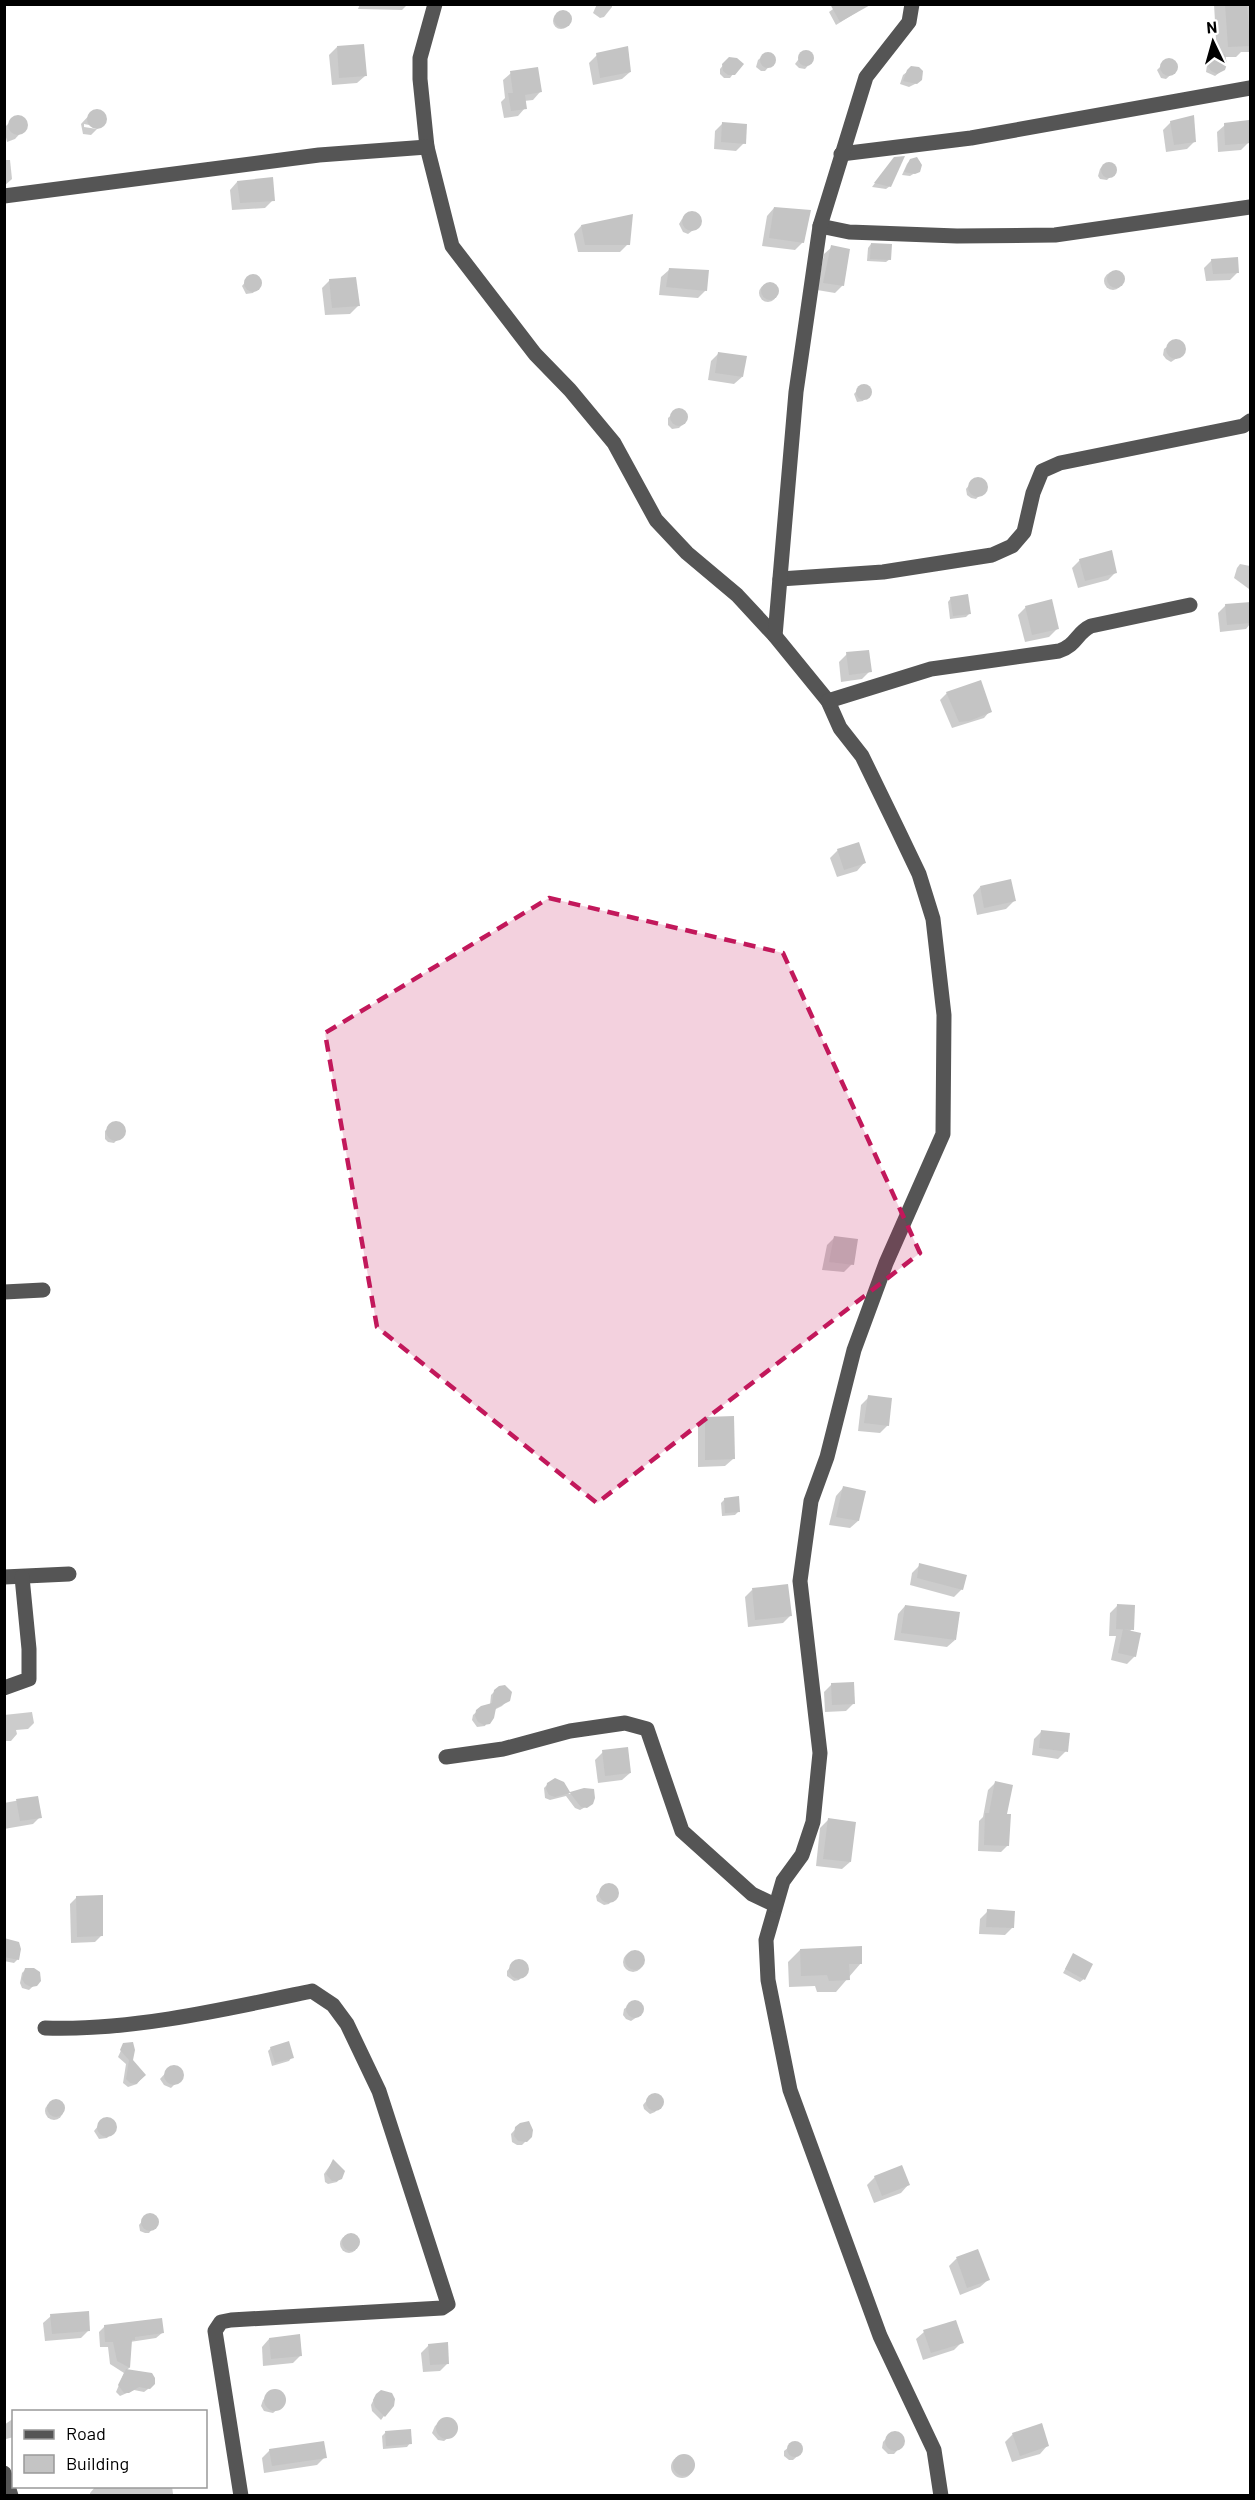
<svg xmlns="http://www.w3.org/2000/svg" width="1255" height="2500" font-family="Barlow,sans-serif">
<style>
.shadow{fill:#0003}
.building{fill:#c4c4c4}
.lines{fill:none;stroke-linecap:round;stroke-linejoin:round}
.minor{stroke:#555;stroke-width:15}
.marked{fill:#c2185b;fill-opacity:0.2;stroke:#c2185b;stroke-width:4.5;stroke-dasharray:12 8;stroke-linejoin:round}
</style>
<rect width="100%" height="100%" fill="#fff"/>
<!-- shadow -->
<g class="shadow">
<path d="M306,4H328L306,6Z"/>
<path d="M360,4H408L402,10L358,9Z"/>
<path d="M597,4H612V7L604,17L600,18L593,13Z"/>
<path d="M840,4L857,12L836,25L829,12Z"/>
<path d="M1214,4H1250V52H1241L1236,57H1224V69L1215,76L1206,72L1207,65L1217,57Z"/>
<circle cx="561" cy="21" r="8"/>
<path d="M337,47L365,76L357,83L332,85L329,55Z"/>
<path d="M804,52L812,54L813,60L805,69L799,68L795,64Z"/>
<path d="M765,54L772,55L775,60L765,71H761L756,67L758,60Z"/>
<path d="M597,55L630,72L622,79L593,85L589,63Z"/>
<path d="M729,58L733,74L730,78H724L720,74V69Z"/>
<path d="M1166,61H1173L1176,70L1166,79L1161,78L1157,70Z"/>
<path d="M912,68L917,83L909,87L900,84L903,75Z"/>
<path d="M511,73L540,92L533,100L524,101L525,108L518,116L504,118L501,102L505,98L503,80Z"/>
<path d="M93,111L101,112L105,120L99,127L84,124V127L97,129L91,135L83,134L81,124Z"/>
<path d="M20,116L25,119L26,127L15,139L7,142L4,128L15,117Z"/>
<path d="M1171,122L1195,141L1187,149L1166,152L1163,130Z"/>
<path d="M723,123L744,143L736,151L714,149L715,131Z"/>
<path d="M1225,125L1249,142L1241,150L1218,152L1217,132Z"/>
<path d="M917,159L920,162L918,171L910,176L902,175L907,164L910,160Z"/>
<path d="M4,160H10L12,179L4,186Z"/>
<path d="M890,163V186L886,189L872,187Z"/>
<path d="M1112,164L1115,167L1114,173L1107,180L1100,179L1098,176L1100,169L1103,165Z"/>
<path d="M237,182L273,200L265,208L232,210L230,190Z"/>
<path d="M774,208L803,242L795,250L762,246L767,216Z"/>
<path d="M691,212L696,213L701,219L700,225L688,234L683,232L679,224L682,219Z"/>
<path d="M581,226L628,244L620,252H578L574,234Z"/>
<path d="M871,244L890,259L886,262L867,261L868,248Z"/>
<path d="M832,247L843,285L835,293L817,290L824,254Z"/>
<path d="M1212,260L1238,272L1230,280L1206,281L1204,268Z"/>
<path d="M669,270L706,290L698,298L659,295L661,277Z"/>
<circle cx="1113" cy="281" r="9"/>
<path d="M250,276L257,277L260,285L253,293L246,294L242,286Z"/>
<path d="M330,280L358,306L350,314L325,315L322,288Z"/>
<circle cx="768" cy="293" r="9"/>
<path d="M1176,340L1181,342L1184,348L1183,354L1171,362L1166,359L1163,355L1164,349Z"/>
<path d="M719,353L742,377L734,384L708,380L711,361Z"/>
<path d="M861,386H866L871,391L863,401L857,402L854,394Z"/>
<path d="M678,409L687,414V420L679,428L672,429L668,425V418Z"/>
<path d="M981,479L985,482L986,489L976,499L971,498L967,495L966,489L973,480Z"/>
<path d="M1080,560L1116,572L1108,580L1078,588L1072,568Z"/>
<path d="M1240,564L1250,566L1249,589L1234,578L1237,568Z"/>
<path d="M951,598L970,613L966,617L950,619L948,602Z"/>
<path d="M1250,603V624L1246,629L1220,632L1218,613L1226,605Z"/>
<path d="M1026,607L1057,629L1049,637L1025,642L1018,615Z"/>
<path d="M847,654L870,671L862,679L841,682L839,662Z"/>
<path d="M947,693L990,711L984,718L952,728L940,700Z"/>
<path d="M838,850L864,863L857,871L837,877L830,858Z"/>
<path d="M980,887L1014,901L1006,909L977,915L973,895Z"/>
<path d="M113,1123L121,1124L124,1128V1133L114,1143L108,1142L105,1139V1131Z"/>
<path d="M835,1237L852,1264L844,1272L822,1270L827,1245Z"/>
<path d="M869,1397L888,1425L880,1433L858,1431L861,1405Z"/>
<path d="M706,1419L733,1459L725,1466L698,1467V1426Z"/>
<path d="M843,1488L858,1521L850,1528L829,1525L836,1496Z"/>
<path d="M725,1499L739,1511L735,1515L722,1516L721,1503Z"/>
<path d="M920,1565L962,1589L954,1597L910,1585L912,1573Z"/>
<path d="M752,1590L791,1615L783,1623L748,1627L745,1597Z"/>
<path d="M905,1606L955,1640L947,1647L894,1640L898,1614Z"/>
<path d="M1117,1606L1132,1629L1129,1632L1135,1656L1127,1664L1111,1660L1116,1636H1109L1110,1613Z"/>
<path d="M832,1684L854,1703L846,1711L825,1712L824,1692Z"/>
<path d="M495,1691L510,1698L502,1706L494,1710L485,1726L477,1727L472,1720L473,1715L481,1708L490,1705L491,1695Z"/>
<path d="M32,1712L34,1723L28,1729L16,1730L17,1734L11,1741H4V1715Z"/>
<path d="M1042,1731L1066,1751L1058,1759L1032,1755L1034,1739Z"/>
<path d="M603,1752L630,1773L622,1780L598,1783L595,1760Z"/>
<path d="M563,1783L569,1794L585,1790L589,1805L580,1810L575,1808L566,1796L550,1800L545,1798L544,1788L548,1784Z"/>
<path d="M995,1783L1005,1815L1008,1845L1001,1852L978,1851L979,1821L983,1817L988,1790Z"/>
<path d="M37,1797L40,1817L33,1824L4,1829V1803Z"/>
<path d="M828,1820L850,1862L842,1869L816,1866L820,1828Z"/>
<path d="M605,1885H611L616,1890V1895L609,1904L604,1905L597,1901L596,1896Z"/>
<path d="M77,1897L101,1936L95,1942L71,1943L70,1904Z"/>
<path d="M988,1911L1013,1927L1005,1935L979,1934L980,1919Z"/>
<path d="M4,1945L18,1959L14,1963L4,1961Z"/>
<path d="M800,1950L861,1963L836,1992H817L815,1986L789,1987L788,1962Z"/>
<circle cx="633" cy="1962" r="10"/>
<path d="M1073,1955L1084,1979L1080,1982L1063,1973Z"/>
<path d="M521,1961L525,1964L526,1972L519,1980L514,1981L507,1976V1971L514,1963Z"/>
<path d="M26,1969L40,1980L29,1990L22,1988L20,1983L22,1973Z"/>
<path d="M635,2001L639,2002L643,2009L640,2015L631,2021L626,2019L623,2015L624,2009Z"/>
<path d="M124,2044L131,2061L144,2075L137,2084L128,2087L123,2083L126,2064L118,2057Z"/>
<path d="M271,2048L292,2057L289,2061L272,2066L268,2051Z"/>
<path d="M174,2067L179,2069L181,2078L171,2088L164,2085L160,2079L169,2069Z"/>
<path d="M652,2094H657L662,2099V2104L655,2112L650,2114L644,2109L643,2105Z"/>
<circle cx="54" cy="2111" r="9"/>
<path d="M103,2120H111L115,2130L107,2138L99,2139L94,2131Z"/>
<path d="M520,2124L526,2141L522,2145H517L512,2142L511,2134Z"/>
<path d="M333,2161L340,2178L337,2182L328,2184L325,2182L324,2174Z"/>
<path d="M875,2177L908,2185L901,2193L874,2203L867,2185Z"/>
<path d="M147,2215H152L157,2223L149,2233H145L140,2231L139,2225Z"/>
<circle cx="349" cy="2244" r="9"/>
<path d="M977,2251L988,2280L980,2287L960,2295L949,2266L956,2259Z"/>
<path d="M51,2316L89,2330L81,2338L45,2341L43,2323Z"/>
<path d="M105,2326L162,2333L156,2338L130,2342L129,2368L126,2371L152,2386L144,2392L134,2390L120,2396L116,2392L124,2373L110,2364L108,2347H100L99,2332Z"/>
<path d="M924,2332L962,2342L954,2350L923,2360L916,2339Z"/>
<path d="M269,2339L301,2355L293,2363L263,2366L262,2347Z"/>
<path d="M429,2345L448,2363L440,2371L423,2372L421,2353Z"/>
<path d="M272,2391H278L284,2398V2404L273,2413L264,2411L261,2406L263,2400Z"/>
<path d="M375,2397L392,2405L381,2420L372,2411L371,2405Z"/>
<path d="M14,2418V2437L6,2439L4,2425Z"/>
<path d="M445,2418L451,2419L456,2426V2432L444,2441L438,2440L432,2433L435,2426Z"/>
<path d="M385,2433L410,2443L407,2447L383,2449L382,2436Z"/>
<path d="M891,2433H896L903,2437L904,2443L894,2454H888L882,2448L883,2442Z"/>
<path d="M1013,2434L1047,2446L1040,2454L1012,2462L1005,2442Z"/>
<path d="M794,2443L799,2444L801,2453L793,2460H789L784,2456V2451Z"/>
<path d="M270,2450L325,2457L317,2465L264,2473L262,2458Z"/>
<circle cx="682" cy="2467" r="11"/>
<path d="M96,2486H172L173,2494L90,2496V2493Z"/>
</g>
<!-- building -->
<g class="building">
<path d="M830,4H872L840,22Z"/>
<path d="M1225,4H1247L1250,46L1228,47Z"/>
<circle cx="563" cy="19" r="9"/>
<path d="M364,44L367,76L339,78L337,46Z"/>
<path d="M628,46L631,72L600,78L596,53Z"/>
<circle cx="806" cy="58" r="8"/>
<circle cx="768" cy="60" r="8"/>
<path d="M1225,54L1227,64L1225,70L1217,74L1211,71L1208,66L1212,57Z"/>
<path d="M729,57L737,58L744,64L735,75H728L723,71L722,64Z"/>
<circle cx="1169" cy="67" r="9"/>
<path d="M911,66L919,67L923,71L922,80L917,84L903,81L907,70Z"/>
<path d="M538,67L542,92L525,95L527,109L511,111L508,93H513L510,71Z"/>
<circle cx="97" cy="119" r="10"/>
<path d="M1194,115L1196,142L1174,145L1170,121Z"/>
<circle cx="18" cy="125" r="10"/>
<path d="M1249,120L1251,143L1225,145L1224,123Z"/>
<path d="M722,122L747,124L746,144L721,142Z"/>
<path d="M905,156L891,187L874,183L894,157Z"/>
<path d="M917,157L922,165L920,172L915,174L904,172L910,159Z"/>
<circle cx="1109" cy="170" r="8"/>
<path d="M273,177L275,201L240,203L237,181Z"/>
<path d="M774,207L811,210L804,243L769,238Z"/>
<circle cx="692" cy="221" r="10"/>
<path d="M633,214L630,245H585L581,225Z"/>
<path d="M871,243L892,244L891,260L870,259Z"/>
<path d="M831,245L850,249L844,286L823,283Z"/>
<path d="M1238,257L1239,273L1213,274L1211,259Z"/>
<path d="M669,268L709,270L707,291L666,287Z"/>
<circle cx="1116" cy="279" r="9"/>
<circle cx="253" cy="283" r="9"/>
<path d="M356,277L360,306L332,308L329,279Z"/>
<circle cx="770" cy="291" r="9"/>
<circle cx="1176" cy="349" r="10"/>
<path d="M718,352L747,356L743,377L715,373Z"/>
<circle cx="864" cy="392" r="8"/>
<circle cx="679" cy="417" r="9"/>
<circle cx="978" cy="487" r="10"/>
<path d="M1112,550L1117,573L1085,581L1079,559Z"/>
<path d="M968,594L971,614L953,616L950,597Z"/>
<path d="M1052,599L1059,629L1032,635L1025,606Z"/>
<path d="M1251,602V623L1227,625L1225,604Z"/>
<path d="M869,650L872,672L849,675L846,652Z"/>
<path d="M981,680L992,712L969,721L959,722L946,692Z"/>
<path d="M859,842L866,863L844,870L837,849Z"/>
<path d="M1011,879L1016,901L984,908L980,886Z"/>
<circle cx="116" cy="1131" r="10"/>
<path d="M834,1236L858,1239L854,1265L829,1262Z"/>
<path d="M868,1395L892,1398L889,1426L864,1423Z"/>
<path d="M734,1416L735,1459L705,1460V1417Z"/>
<path d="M843,1486L866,1491L859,1521L836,1517Z"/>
<path d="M739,1496L740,1512L725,1513L724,1498Z"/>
<path d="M919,1563L967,1575L963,1590L917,1578Z"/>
<path d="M788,1584L792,1616L755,1620L752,1588Z"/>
<path d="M1117,1604L1135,1605L1134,1630L1116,1629Z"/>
<path d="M905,1605L960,1612L956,1640L901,1633Z"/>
<path d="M1123,1629L1141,1633L1136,1657L1118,1653Z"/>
<path d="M854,1682L855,1704L832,1705L831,1683Z"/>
<path d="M505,1685L512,1692L510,1701L496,1708L494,1718L490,1724L484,1725L478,1722L475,1716L476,1710L481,1706L492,1703L494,1690L499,1686Z"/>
<path d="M1041,1730L1070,1733L1068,1752L1039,1748Z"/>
<path d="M628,1747L631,1773L605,1776L602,1750Z"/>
<path d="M555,1778L564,1782L570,1792L584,1788L594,1789L595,1798L593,1804L587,1808L581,1807L570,1793L555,1797L549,1795L546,1789L547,1783Z"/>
<path d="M995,1781L1013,1785L1007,1814H1011L1009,1846L984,1845L985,1813H989Z"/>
<path d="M38,1796L42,1818L20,1821L16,1799Z"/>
<path d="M828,1818L856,1822L851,1862L823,1859Z"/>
<circle cx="609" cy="1893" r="10"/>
<path d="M103,1895V1936L77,1937L76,1896Z"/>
<path d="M987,1909L1015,1911L1014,1928L986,1927Z"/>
<path d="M4,1938L19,1942L21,1949L19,1960L4,1957Z"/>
<path d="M862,1946V1964H849L850,1980L829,1981L827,1975L801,1976L800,1949Z"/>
<circle cx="635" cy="1960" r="10"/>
<path d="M1073,1953L1093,1964L1085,1980L1065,1969Z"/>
<circle cx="519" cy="1969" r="10"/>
<path d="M25,1968H34L40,1972L41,1981L37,1986L31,1987L25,1984L22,1979Z"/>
<circle cx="635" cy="2009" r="9"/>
<path d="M289,2041L294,2058L275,2063L270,2047Z"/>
<path d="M133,2042L135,2050L133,2060L146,2075L136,2084L130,2083L126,2079L129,2060L120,2050L123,2043Z"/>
<circle cx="174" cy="2075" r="10"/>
<circle cx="655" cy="2102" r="9"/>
<circle cx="56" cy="2108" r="9"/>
<circle cx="107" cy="2127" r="10"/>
<path d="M529,2121L533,2130L532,2137L527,2142L518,2141L514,2136L515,2127L520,2123Z"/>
<path d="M333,2159L345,2171L342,2179L337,2181H332L326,2174Z"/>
<path d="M902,2165L910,2185L882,2196L874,2176Z"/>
<circle cx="150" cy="2222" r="9"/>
<circle cx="351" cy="2242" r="9"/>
<path d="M978,2249L990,2280L967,2288L956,2257Z"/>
<path d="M89,2311L90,2331L52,2334L50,2314Z"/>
<path d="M162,2318L164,2333L135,2337V2340H132L130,2368L117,2361L113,2342H105L104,2325Z"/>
<path d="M956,2320L964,2343L931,2353L923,2330Z"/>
<path d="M300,2334L302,2356L271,2359L269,2338Z"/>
<path d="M448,2342L449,2364L430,2365L428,2344Z"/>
<path d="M126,2369L152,2373L155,2378V2384L150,2389L139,2387L129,2393H124L118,2385Z"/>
<circle cx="275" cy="2400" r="11"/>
<path d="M381,2390L392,2393L395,2399L394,2406L385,2417L375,2407L373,2400L376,2394Z"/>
<circle cx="447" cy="2428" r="11"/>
<path d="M1042,2423L1049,2446L1020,2456L1012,2433Z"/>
<path d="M411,2429L412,2444L386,2446L385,2431Z"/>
<circle cx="895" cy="2441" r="10"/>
<circle cx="795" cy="2449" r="8"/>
<path d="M324,2441L327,2458L272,2466L269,2449Z"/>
<circle cx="684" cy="2465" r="11"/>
</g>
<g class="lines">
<!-- minor -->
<g class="minor">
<path d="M435,4L420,58V79L427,147L452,246L535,354L570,390L614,443L656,520L687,553L737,595L775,636L828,701L840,728L862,756L897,828L919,874L933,919L944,1015L943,1134L886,1263L854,1350L827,1457L811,1501L800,1581L820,1753L813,1822L802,1855L783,1881L766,1940L768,1980L790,2090L880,2336L934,2450L941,2496"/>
<path d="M841,154L971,138L1250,88"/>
<path d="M4,196L319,155L427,147"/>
<path d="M820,226L849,232L957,236L1055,235L1250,207"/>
<path d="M780,579L883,572L992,555L1012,546L1024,532L1033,493L1042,471L1060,463L1243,426L1250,421"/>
<path d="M775,636L796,392L820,226L866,77L909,22L912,4"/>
<path d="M828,701L931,669L1059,651C1077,645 1076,633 1091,626L1190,605"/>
<path d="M4,1292L43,1290"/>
<path d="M4,1577L69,1574"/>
<path d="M4,1688L29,1679V1649L22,1577"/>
<path d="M446,1757L503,1749L570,1731L625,1723L647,1729L682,1831L752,1894L775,1905"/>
<path d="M45,2028C131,2031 227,2009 312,1991L333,2005L347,2024L379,2091L448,2304L442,2308L231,2320L221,2322L215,2331L241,2496"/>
<path d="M4,2473L11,2496"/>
</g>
</g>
<!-- marked area -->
<path class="marked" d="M549,898L783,953L920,1253L597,1503L377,1327L325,1033Z"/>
<!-- border -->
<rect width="1255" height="2500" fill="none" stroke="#000000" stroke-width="12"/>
<!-- legend -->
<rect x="12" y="2410" width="195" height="78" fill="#ffffff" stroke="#999999" stroke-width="1.5"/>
<rect x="24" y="2430" width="30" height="9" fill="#555555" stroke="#999999" stroke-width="1.5"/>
<text x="66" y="2440" font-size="18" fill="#000000">Road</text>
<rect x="24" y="2455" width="30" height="18" fill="#c4c4c4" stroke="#999999" stroke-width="1.5"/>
<text x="66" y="2470" font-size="18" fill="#000000">Building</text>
<!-- north arrow -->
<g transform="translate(1213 42) rotate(355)" stroke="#ffffff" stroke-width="4.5" paint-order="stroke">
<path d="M0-4.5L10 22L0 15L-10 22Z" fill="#000000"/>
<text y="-9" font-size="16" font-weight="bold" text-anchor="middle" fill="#000000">N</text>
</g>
</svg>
